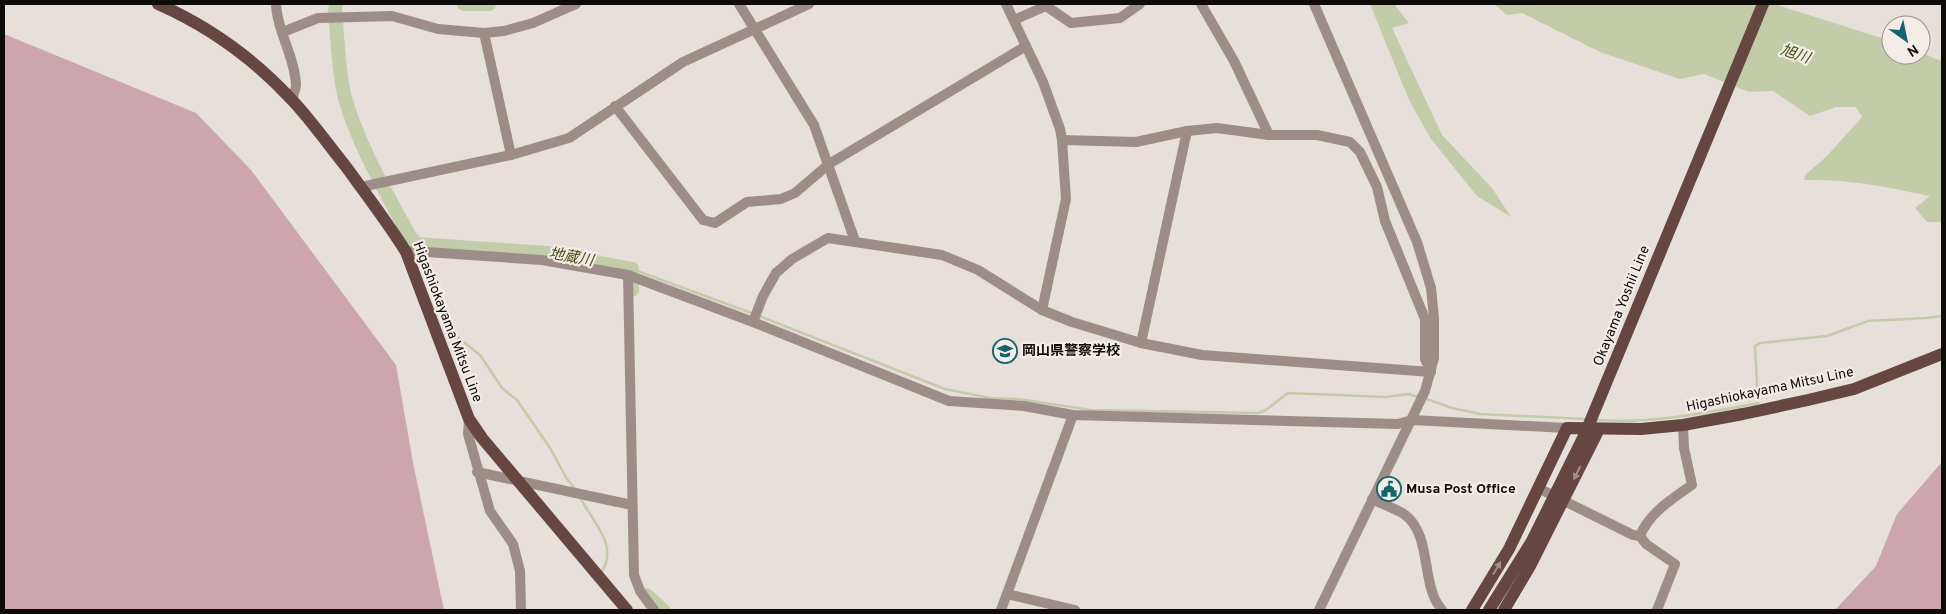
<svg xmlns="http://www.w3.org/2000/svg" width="1946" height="614" font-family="Overpass,'Noto Sans JP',sans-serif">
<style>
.green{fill:#cca5af}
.water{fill:#c3cca8}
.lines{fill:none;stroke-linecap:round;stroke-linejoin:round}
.stream{stroke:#c3cca8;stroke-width:2.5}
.river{stroke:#c3cca8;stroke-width:14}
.minor{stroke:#9e8c88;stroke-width:10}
.major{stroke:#654641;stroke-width:12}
.oneway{fill:#a5918b}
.labels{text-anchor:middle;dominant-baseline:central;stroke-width:4.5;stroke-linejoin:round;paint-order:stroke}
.street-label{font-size:14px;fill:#0e0c0a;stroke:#f4ece6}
.poi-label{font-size:14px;font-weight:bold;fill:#0e0c0a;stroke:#f4ece6;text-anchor:start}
.water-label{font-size:15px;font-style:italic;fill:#444e14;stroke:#f4ece6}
</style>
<rect width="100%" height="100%" fill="#e7dfd9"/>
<!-- green -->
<g class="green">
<path d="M4,34L196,113L251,170L396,365L413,463L444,610H4Z"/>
<path d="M1942,462V610H1835L1876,566L1897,514Z"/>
</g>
<!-- water -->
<g class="water">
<path d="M1370,4H1394L1409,23L1392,28L1442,135L1492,188L1511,217L1477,196L1431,139L1409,100Z"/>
<path d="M1494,4H1774L1891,41V55H1921V53L1942,61V222H1927L1915,208L1930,196C1888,187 1848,179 1804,180L1806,174L1826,157L1862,117L1856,107H1836L1810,116L1773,91L1749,92L1704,74L1680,79L1600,52L1522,13L1507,15Z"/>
</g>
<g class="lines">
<!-- stream -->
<g class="stream">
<path d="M420,255L451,332L480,355L502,388L517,400L550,448L567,479L576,490"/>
<path d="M632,269L754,314"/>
<path d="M759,316L945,389L990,398L1018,399L1091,410L1258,413L1266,410L1288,393L1386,397L1408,394L1419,397"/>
<path d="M1424,398L1452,408L1480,414L1586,419"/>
<path d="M1596,420C1651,424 1704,413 1758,403L1755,346L1760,343L1827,336L1868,321L1926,318L1942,316"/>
<path d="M580,497C591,520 619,545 602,571"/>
</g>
<!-- river -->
<g class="river">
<path d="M336,4L335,11C338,40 338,71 345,98C359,147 386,192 410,237L417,244L547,253L632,269V290"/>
<path d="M464,4H489"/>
<path d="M646,595L663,610"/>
</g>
<!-- minor -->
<g class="minor">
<path d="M276,4C277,31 295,57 296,85C296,89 293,95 292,100"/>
<path d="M739,4L814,125L855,241"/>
<path d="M1006,4L1043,82L1060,129L1062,140L1066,199L1042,310"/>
<path d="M1201,4L1234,61L1269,135"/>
<path d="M1314,4L1417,242L1431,288L1434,318V358L1425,391L1319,610"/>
<path d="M1014,20L1046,6L1071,23L1120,18L1140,4"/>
<path d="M283,32L318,18L392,16L438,29L484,33L504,31L533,23L576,4"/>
<path d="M484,33L511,155"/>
<path d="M615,106L703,220L715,223L747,202L781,199L795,193L829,164L1026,46"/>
<path d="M1062,140L1136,142L1187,131L1217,128L1269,135H1317L1350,142L1360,152L1377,187L1385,221L1425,319V359L1431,372"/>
<path d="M361,187L511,155L569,138L683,62L809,4"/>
<path d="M406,252L412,251L542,260L628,275L753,322L949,401L1024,406L1073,415L1398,424L1412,420L1567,428"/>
<path d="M628,275L634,575L640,591L654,610"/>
<path d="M753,322L763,296L776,273L792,259L828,238L942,255L978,270L1042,310L1072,322L1141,343L1202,355L1431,372"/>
<path d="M1141,343L1187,131"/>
<path d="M469,419L468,434L490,511L513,544L520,571L521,610"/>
<path d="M477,472L632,505"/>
<path d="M1538,488L1633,535L1640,536L1646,544L1675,564L1657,610"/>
<path d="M1372,499C1382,504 1394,508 1404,514C1429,532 1423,572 1434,597C1436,602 1439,606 1442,610"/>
<path d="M1640,536C1649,513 1672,499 1692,485L1684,448L1683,425"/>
<path d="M1007,594L1075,610"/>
<path d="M1001,610L1073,415"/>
</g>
<!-- major -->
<g class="major">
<path d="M158,4C208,26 255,60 292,100C312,121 329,146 347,168C367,196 388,223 406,252L469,419L482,438L627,610"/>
<path d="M1472,610L1509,549L1567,428L1641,429L1683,425L1743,414L1808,400L1854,389L1942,354"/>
<path d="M1489,610L1532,541L1585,434L1763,4"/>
<path d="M1504,610L1530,566L1599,429"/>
</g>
</g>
<!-- one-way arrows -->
<defs><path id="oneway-solid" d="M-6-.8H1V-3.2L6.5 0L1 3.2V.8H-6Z" transform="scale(1.25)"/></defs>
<g class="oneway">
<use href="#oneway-solid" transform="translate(1577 473) rotate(116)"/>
<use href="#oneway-solid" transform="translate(1497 568) rotate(-59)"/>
</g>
<!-- icons -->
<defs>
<symbol id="school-ring" viewBox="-11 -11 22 22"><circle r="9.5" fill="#f4ece6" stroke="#15636c" stroke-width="1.5"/><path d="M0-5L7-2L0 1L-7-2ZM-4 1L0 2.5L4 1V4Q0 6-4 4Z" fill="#15636c"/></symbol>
<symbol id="civic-ring" viewBox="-11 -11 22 22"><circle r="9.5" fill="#f4ece6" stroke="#15636c" stroke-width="1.5"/><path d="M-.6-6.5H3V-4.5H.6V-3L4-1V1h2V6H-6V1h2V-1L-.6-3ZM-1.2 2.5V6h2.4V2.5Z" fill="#15636c"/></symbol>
</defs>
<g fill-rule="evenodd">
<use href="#school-ring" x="991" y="337" width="28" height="28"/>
<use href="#civic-ring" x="1375" y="475" width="28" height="28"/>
</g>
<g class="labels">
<!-- street labels -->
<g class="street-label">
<text transform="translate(1622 306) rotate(-68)">Okayama Yoshii Line</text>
<text transform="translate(447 322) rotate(69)">Higashiokayama Mitsu Line</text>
<text transform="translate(1770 390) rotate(-12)">Higashiokayama Mitsu Line</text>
</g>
<!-- poi labels -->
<g class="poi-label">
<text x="1022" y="351">岡山県警察学校</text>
<text x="1406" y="489">Musa Post Office</text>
</g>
<!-- water labels -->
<g class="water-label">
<text transform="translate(1795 55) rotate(19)">旭川</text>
<text transform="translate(571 258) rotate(10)">地蔵川</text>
</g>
</g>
<!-- border -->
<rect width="1946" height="614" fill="none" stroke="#0e0c0a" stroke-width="10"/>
<!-- north arrow -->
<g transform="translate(1906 40) rotate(147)"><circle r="24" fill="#f4ece6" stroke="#98928e"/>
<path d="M0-4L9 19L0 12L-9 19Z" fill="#15636c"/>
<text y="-8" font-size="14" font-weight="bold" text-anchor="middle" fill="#0e0c0a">N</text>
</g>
</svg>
